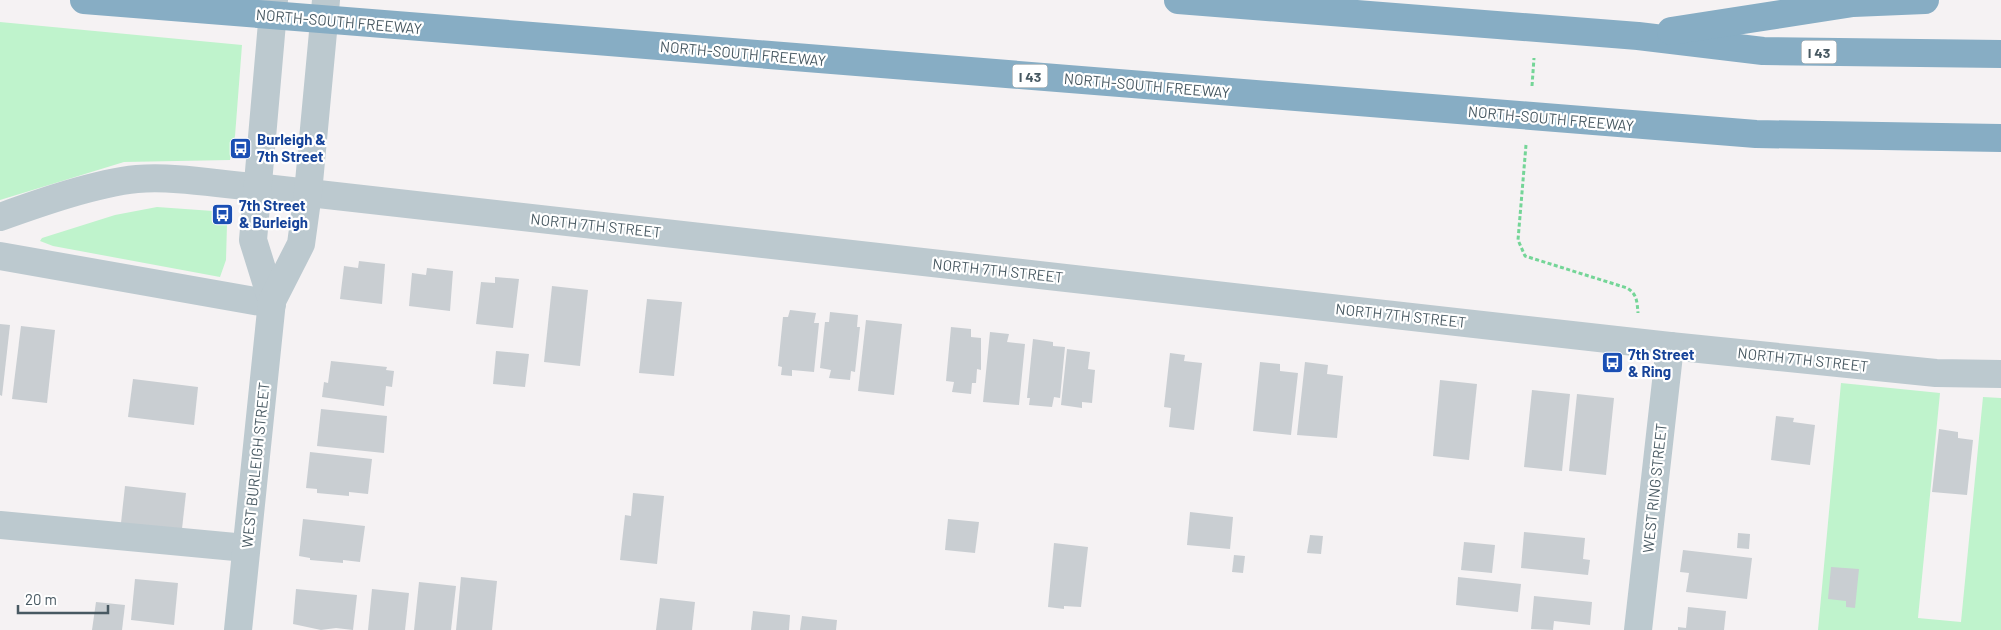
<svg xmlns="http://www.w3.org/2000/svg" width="2001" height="630" font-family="Barlow,sans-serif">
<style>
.green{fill:#bff3cc}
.building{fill:#c9ced2}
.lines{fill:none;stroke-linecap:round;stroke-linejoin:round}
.path{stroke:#74d597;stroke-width:3;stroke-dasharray:4 2.5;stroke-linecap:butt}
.minor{stroke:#bcc9cf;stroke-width:28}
.highway{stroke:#87adc4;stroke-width:28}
.labels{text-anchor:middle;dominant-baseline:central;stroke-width:4.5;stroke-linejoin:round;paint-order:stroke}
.shield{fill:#fff;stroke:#7f8b91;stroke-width:1}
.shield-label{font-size:14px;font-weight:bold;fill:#485962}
.street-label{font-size:15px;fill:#485962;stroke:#fff}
.transit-label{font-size:15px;font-weight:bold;fill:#164399;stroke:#fff;text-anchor:start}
</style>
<rect width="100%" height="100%" fill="#f5f2f3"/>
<!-- green -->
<g class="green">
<path d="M0,22L242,45L235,136L230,160L124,162L0,200Z"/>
<path d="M157,207L213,211L212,222L227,224L226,260L220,277L53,246L40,241L42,238L115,215Z"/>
<path d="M1841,383L1940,393L1918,618L1961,622L1983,397L2001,398V630H1818Z"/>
</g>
<!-- building -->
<g class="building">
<path d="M359,261L385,264L382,304L340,299L344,266L358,268Z"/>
<path d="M427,268L453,271L450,311L409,306L412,273L426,275Z"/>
<path d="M495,277L519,279L513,328L476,324L481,282L495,283Z"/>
<path d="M552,286L588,290L580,366L544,362Z"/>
<path d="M647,299L682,302L674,376L639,373Z"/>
<path d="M790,310L816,313L814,323H819L814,372L792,370V376L781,375L782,367L778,366L783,317H788Z"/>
<path d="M830,312L858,315L857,327H860L855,372L851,371L850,380L829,378L831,370L820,368L825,322H829Z"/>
<path d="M866,320L902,324L894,395L858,391Z"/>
<path d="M0,324L10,325L2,396L0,395Z"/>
<path d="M21,326L55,330L47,403L12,399Z"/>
<path d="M951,327L971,329V337L981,338V370L977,369L976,383H972L971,394L952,392L954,382L946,381Z"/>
<path d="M990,332L1009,334L1007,342L1025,344L1019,405L983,402Z"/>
<path d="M1033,339L1053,342V346L1065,347L1060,398L1054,397L1052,407L1029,405L1030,398H1027Z"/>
<path d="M1067,349L1090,352L1088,369L1095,370L1092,403L1082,402V408L1061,405Z"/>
<path d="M496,351L529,354L525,387L493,384Z"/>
<path d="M1170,353L1185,355L1184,361L1202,363L1194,430L1169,427L1171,408L1164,407Z"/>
<path d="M331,361L387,367L386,370L394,371L392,387L386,386L384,406L322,397L324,382L328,383Z"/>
<path d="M1260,362L1280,364V371L1298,373L1291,435L1253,431Z"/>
<path d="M1305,362L1328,365L1327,374L1343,376L1337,438L1297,435Z"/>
<path d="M133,379L198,387L194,425L128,417Z"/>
<path d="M1440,380L1477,384L1469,460L1433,456Z"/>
<path d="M1532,390L1570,394L1562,471L1524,467Z"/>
<path d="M1577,394L1614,398L1606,475L1569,471Z"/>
<path d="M321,409L387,416L384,453L317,446Z"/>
<path d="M1776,416L1794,418L1793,422L1815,425L1810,465L1771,460Z"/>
<path d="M1939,429L1958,432V438L1973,440L1967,495L1932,492Z"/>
<path d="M310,452L372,459L368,494L349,492V496L317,493V489L306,488Z"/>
<path d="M125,486L186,493L182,529L121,523Z"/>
<path d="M633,493L664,496L657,564L620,560L625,515L631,516Z"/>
<path d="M1190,512L1233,517L1230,549L1187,545Z"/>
<path d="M303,519L365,526L360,562L343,560V563L310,560V558L299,556Z"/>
<path d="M948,519L979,522L975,553L945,550Z"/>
<path d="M1524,532L1585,538L1583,559L1590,560L1588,575L1521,568Z"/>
<path d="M1738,533L1750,534L1749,549L1737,548Z"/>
<path d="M1310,535L1323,536L1321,554L1307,553Z"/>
<path d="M1464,542L1495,545L1492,573L1461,570Z"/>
<path d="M1054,543L1088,547L1081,607L1064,606V609L1048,607Z"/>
<path d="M1683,550L1752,558L1747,599L1686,592L1689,573L1680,572Z"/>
<path d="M1234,555L1245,556L1243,573L1232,572Z"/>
<path d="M1831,567L1859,569L1855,608L1846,607V601L1828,599Z"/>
<path d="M461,577L497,581L492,630H456Z"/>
<path d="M1458,577L1521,584L1518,612L1456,605Z"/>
<path d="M135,579L178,583L174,625L131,620Z"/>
<path d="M419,582L456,586L451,630H414Z"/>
<path d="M296,589L357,595L353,630L336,628L321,630L293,624Z"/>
<path d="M372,589L409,593L405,630H368Z"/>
<path d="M1534,596L1592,602L1590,625L1554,621L1553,630L1531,629Z"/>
<path d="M660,598L695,602L692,630H656Z"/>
<path d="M96,602L125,605L122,630H92Z"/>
<path d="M1688,607L1726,611L1724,630H1678V627L1686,628Z"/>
<path d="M753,611L790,615L789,630H751Z"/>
<path d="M802,616L837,620L836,630H800Z"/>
</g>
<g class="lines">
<!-- path -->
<g class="path">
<path d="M1532,86L1534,58"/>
<path d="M1526,145L1518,240L1525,256L1627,288C1637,294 1637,301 1638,313"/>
</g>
<!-- minor -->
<g class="minor">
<path d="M0,217C39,203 96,183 137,179C176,176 217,184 256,187L1670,346L1936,373L2001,374"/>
<path d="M0,256L272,304"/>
<path d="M272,301L253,240L274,0"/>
<path d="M0,525L246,548"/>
<path d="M238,630L272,301L301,244L308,193L326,0"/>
<path d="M1638,630L1670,346"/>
</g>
<!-- highway -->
<g class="highway">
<path d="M84,0L1756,134L2001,138"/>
<path d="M1178,0L1638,36L1763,51L2001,54"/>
<path d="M1671,31L1853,3L1925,0"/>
</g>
</g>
<!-- icons -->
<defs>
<symbol id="bus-square" viewBox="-11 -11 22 22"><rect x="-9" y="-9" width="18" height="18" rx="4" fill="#1a4fb4" stroke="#fff"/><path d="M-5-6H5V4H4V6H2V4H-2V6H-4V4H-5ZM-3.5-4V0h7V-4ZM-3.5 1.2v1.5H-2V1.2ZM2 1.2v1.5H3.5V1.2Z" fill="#fff"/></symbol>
</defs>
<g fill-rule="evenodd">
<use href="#bus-square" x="228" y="136" width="25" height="25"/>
<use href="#bus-square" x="210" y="202" width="25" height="25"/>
<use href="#bus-square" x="1600" y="350" width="25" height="25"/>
</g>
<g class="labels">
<!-- shield labels -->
<g class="shield">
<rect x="1801.5" y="40.5" width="35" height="23" rx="4"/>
<rect x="1012.5" y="64.5" width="35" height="23" rx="4"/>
</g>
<g class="shield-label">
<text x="1819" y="52">I 43</text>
<text x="1030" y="76">I 43</text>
</g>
<!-- street labels -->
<g class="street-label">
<text transform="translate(339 21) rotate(5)">NORTH-SOUTH FREEWAY</text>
<text transform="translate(743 53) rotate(5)">NORTH-SOUTH FREEWAY</text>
<text transform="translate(1147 85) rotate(5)">NORTH-SOUTH FREEWAY</text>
<text transform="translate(1551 118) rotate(5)">NORTH-SOUTH FREEWAY</text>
<text transform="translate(596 225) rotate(6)">NORTH 7TH STREET</text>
<text transform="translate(998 270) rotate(6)">NORTH 7TH STREET</text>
<text transform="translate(1401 315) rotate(6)">NORTH 7TH STREET</text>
<text transform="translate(1803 359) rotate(6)">NORTH 7TH STREET</text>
<text transform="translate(255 465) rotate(-84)">WEST BURLEIGH STREET</text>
<text transform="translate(1654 488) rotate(-84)">WEST RING STREET</text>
</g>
<!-- transit labels -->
<g class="transit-label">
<text x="257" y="139">Burleigh &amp;<tspan x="257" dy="17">7th Street</tspan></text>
<text x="239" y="205">7th Street<tspan x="239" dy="17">&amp; Burleigh</tspan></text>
<text x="1628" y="354">7th Street<tspan x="1628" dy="17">&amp; Ring</tspan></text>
</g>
</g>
<!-- scale -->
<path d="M18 605v8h90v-8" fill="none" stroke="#485962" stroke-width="2.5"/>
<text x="25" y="605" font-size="15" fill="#485962" stroke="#ffffff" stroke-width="4" paint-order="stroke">20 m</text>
</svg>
